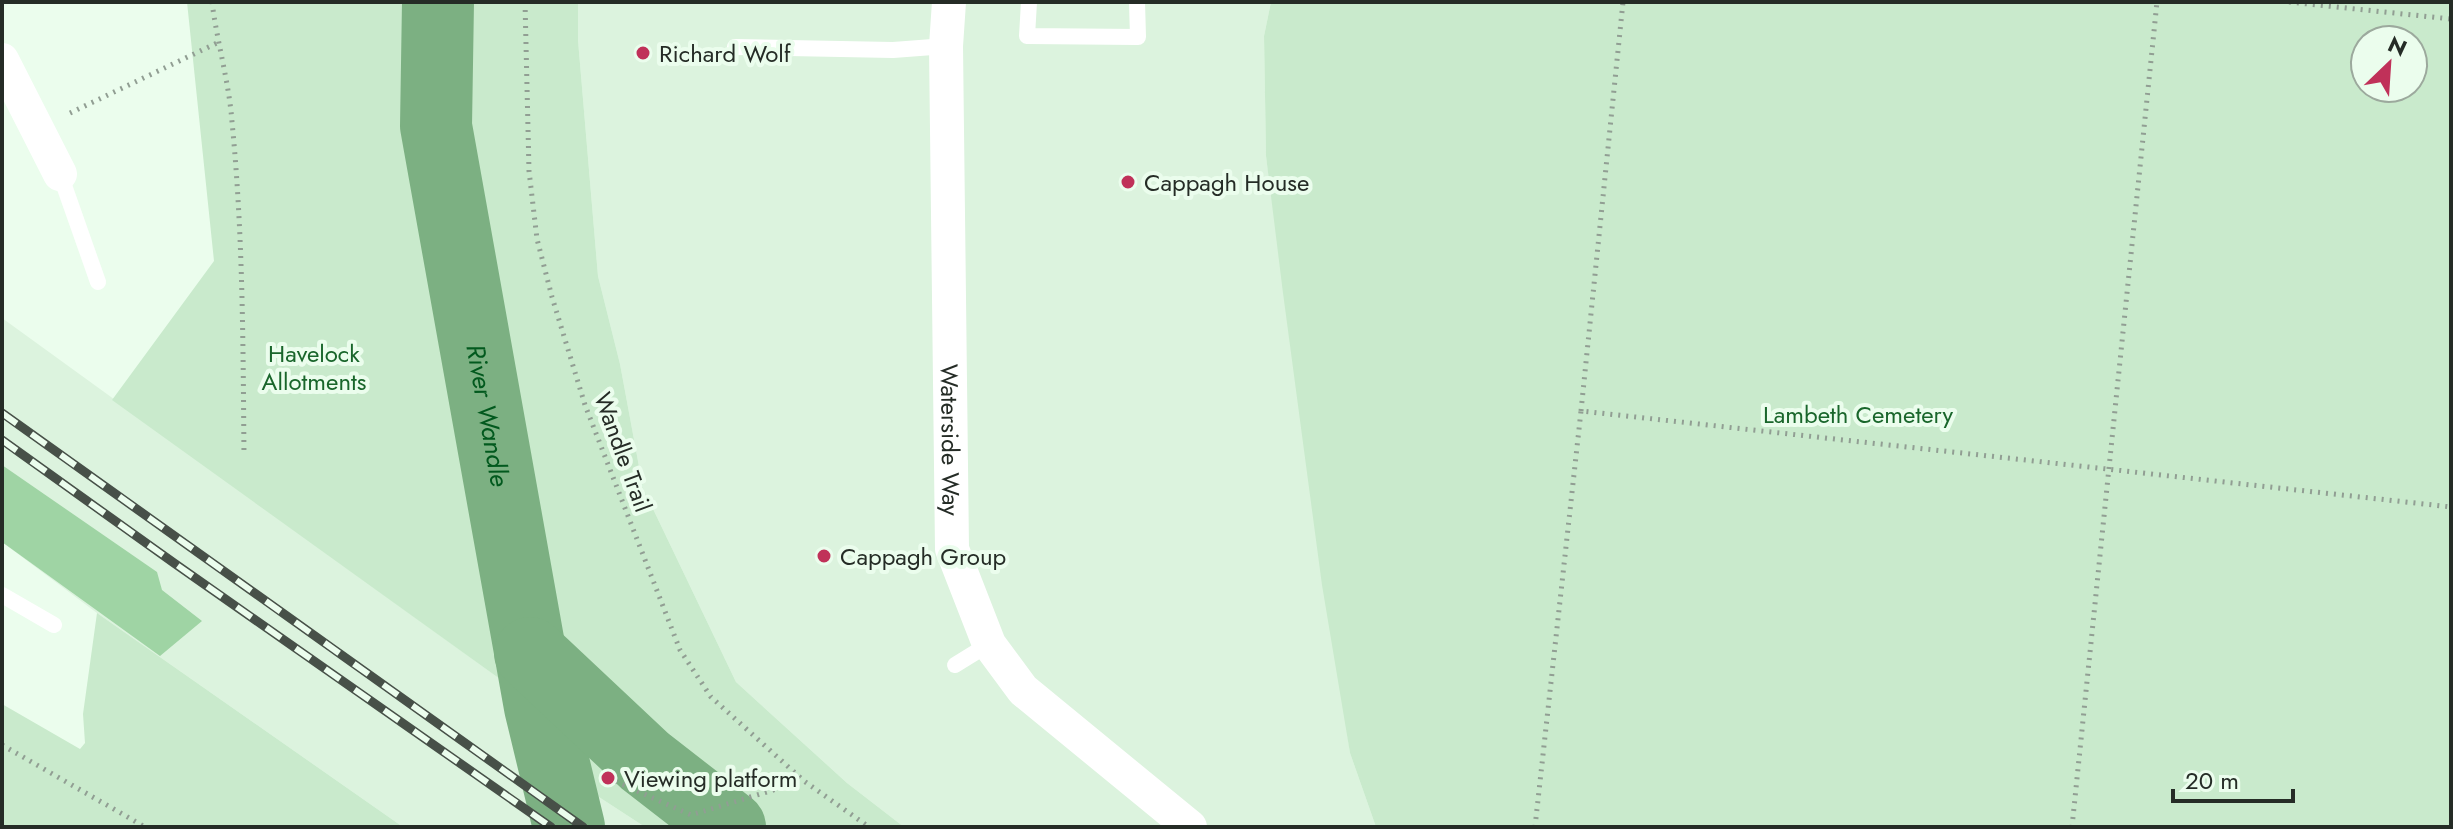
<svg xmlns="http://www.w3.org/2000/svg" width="2453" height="829" font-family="Jost,sans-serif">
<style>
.built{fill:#dcf3de}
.green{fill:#c9eacc;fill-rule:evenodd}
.forest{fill:#9fd4a4}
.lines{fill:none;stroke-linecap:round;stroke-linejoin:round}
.river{stroke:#7cb082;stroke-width:72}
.path{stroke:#919e93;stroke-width:5;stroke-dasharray:2 6;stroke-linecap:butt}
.lane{stroke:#fff;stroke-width:16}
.street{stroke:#fff;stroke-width:34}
.rail-casing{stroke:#475048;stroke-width:9}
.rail{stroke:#ebfded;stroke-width:6;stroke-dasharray:18;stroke-linecap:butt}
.poi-dot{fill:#c03159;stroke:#ebfded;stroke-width:3}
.labels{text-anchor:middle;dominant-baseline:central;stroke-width:8;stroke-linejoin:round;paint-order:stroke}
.poi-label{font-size:24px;fill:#252c26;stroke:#ebfded;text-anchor:start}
.park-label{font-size:24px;fill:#19662b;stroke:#ebfded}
.street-label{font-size:24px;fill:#252c26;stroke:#ebfded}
.water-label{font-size:26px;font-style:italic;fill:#02591e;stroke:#ebfded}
</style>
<rect width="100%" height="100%" fill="#ebfded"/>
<!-- built -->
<g class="built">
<path d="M578,2H1271L1264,36L1266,156L1350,753L1376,827H904L847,783L736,682L643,488L620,364L598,276L578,40Z"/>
<path d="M2,318L518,692L582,786L645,827H403L97,613L2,542Z"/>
</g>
<!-- green -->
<g class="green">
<path d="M187,2H578V40L598,276L620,364L643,488L736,682L847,783L904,827H645L582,786L518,692L112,400L214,261Z"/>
<path d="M1271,2H2451V827H1376L1350,753L1322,585L1283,293L1266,156L1264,36ZM2365,40H2413V88H2365Z"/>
<path d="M97,613L403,827H2V704L80,749L85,743L83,714Z"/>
</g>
<!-- forest -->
<path class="forest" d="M2,465L157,572L162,590L202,621L160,656L2,542Z"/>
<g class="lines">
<!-- river -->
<g class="river">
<path id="s1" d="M438,2L436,126L540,707L569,827"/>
<path d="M530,653L645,761L730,827"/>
</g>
<!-- path -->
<g class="path">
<path d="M212,2C217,42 229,82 232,122C243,233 243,345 244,456"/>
<path d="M525,2L529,171L537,239L552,297L585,405L680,650L711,697L804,781L869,827"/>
<path d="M2289,2L2451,19"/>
<path d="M70,113L217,43"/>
<path d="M1581,411L1623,2"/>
<path d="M2,745L145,827"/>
<path d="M608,778L691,815L803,781"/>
<path d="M1535,827L1581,411L2451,507"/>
<path d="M2072,827L2157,2"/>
</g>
<!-- lane -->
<g class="lane">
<path d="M1029,2L1027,36L1138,37L1137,2"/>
<path d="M735,47L893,50L946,46"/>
<path d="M60,174L98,282"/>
<path d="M2,595L54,625"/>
<path d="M955,665L989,644"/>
</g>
<!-- street -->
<g class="street">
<path id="s2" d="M949,2L946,46L952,549L989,644L1023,690L1190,827"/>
<path d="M2,60L60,174"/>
</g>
<defs>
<g id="rail">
<path d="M2,413L583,827"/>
<path d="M2,440L174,563L551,827"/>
</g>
</defs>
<!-- rail casing -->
<use href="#rail" class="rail-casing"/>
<!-- rail -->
<use href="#rail" class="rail"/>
</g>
<!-- markers -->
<g class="poi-dot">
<circle cx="643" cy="53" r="8"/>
<circle cx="1128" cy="182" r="8"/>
<circle cx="824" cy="556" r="8"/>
<circle cx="608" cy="778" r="8"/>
</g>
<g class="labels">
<!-- poi labels -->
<g class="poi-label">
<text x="659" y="53">Richard Wolf</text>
<text x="1144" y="182">Cappagh House</text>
<text x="840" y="556">Cappagh Group</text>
<text x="624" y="778">Viewing platform</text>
</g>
<!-- park labels -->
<g class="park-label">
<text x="314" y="353">Havelock<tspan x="314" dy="28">Allotments</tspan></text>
<text x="1858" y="414">Lambeth Cemetery</text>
</g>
<!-- street labels -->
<g class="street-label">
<text stroke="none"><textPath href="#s2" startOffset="438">Waterside Way</textPath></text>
<text transform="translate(623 452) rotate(70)">Wandle Trail</text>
</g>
<!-- water labels -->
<g class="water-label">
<text stroke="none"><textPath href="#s1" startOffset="418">River Wandle</textPath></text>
</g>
</g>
<!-- border -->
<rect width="2453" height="829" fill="none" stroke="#252c26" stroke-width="8"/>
<!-- north arrow -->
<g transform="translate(2389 64) rotate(25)"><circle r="38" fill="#ebfded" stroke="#9ca99d" stroke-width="2"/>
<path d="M0-6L14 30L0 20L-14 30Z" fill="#c03159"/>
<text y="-12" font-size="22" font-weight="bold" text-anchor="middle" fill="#252c26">N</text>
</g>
<!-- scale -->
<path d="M2173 789v12h120v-12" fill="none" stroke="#252c26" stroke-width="4"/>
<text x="2185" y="789" font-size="24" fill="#252c26" stroke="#ebfded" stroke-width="6" paint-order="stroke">20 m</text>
</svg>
